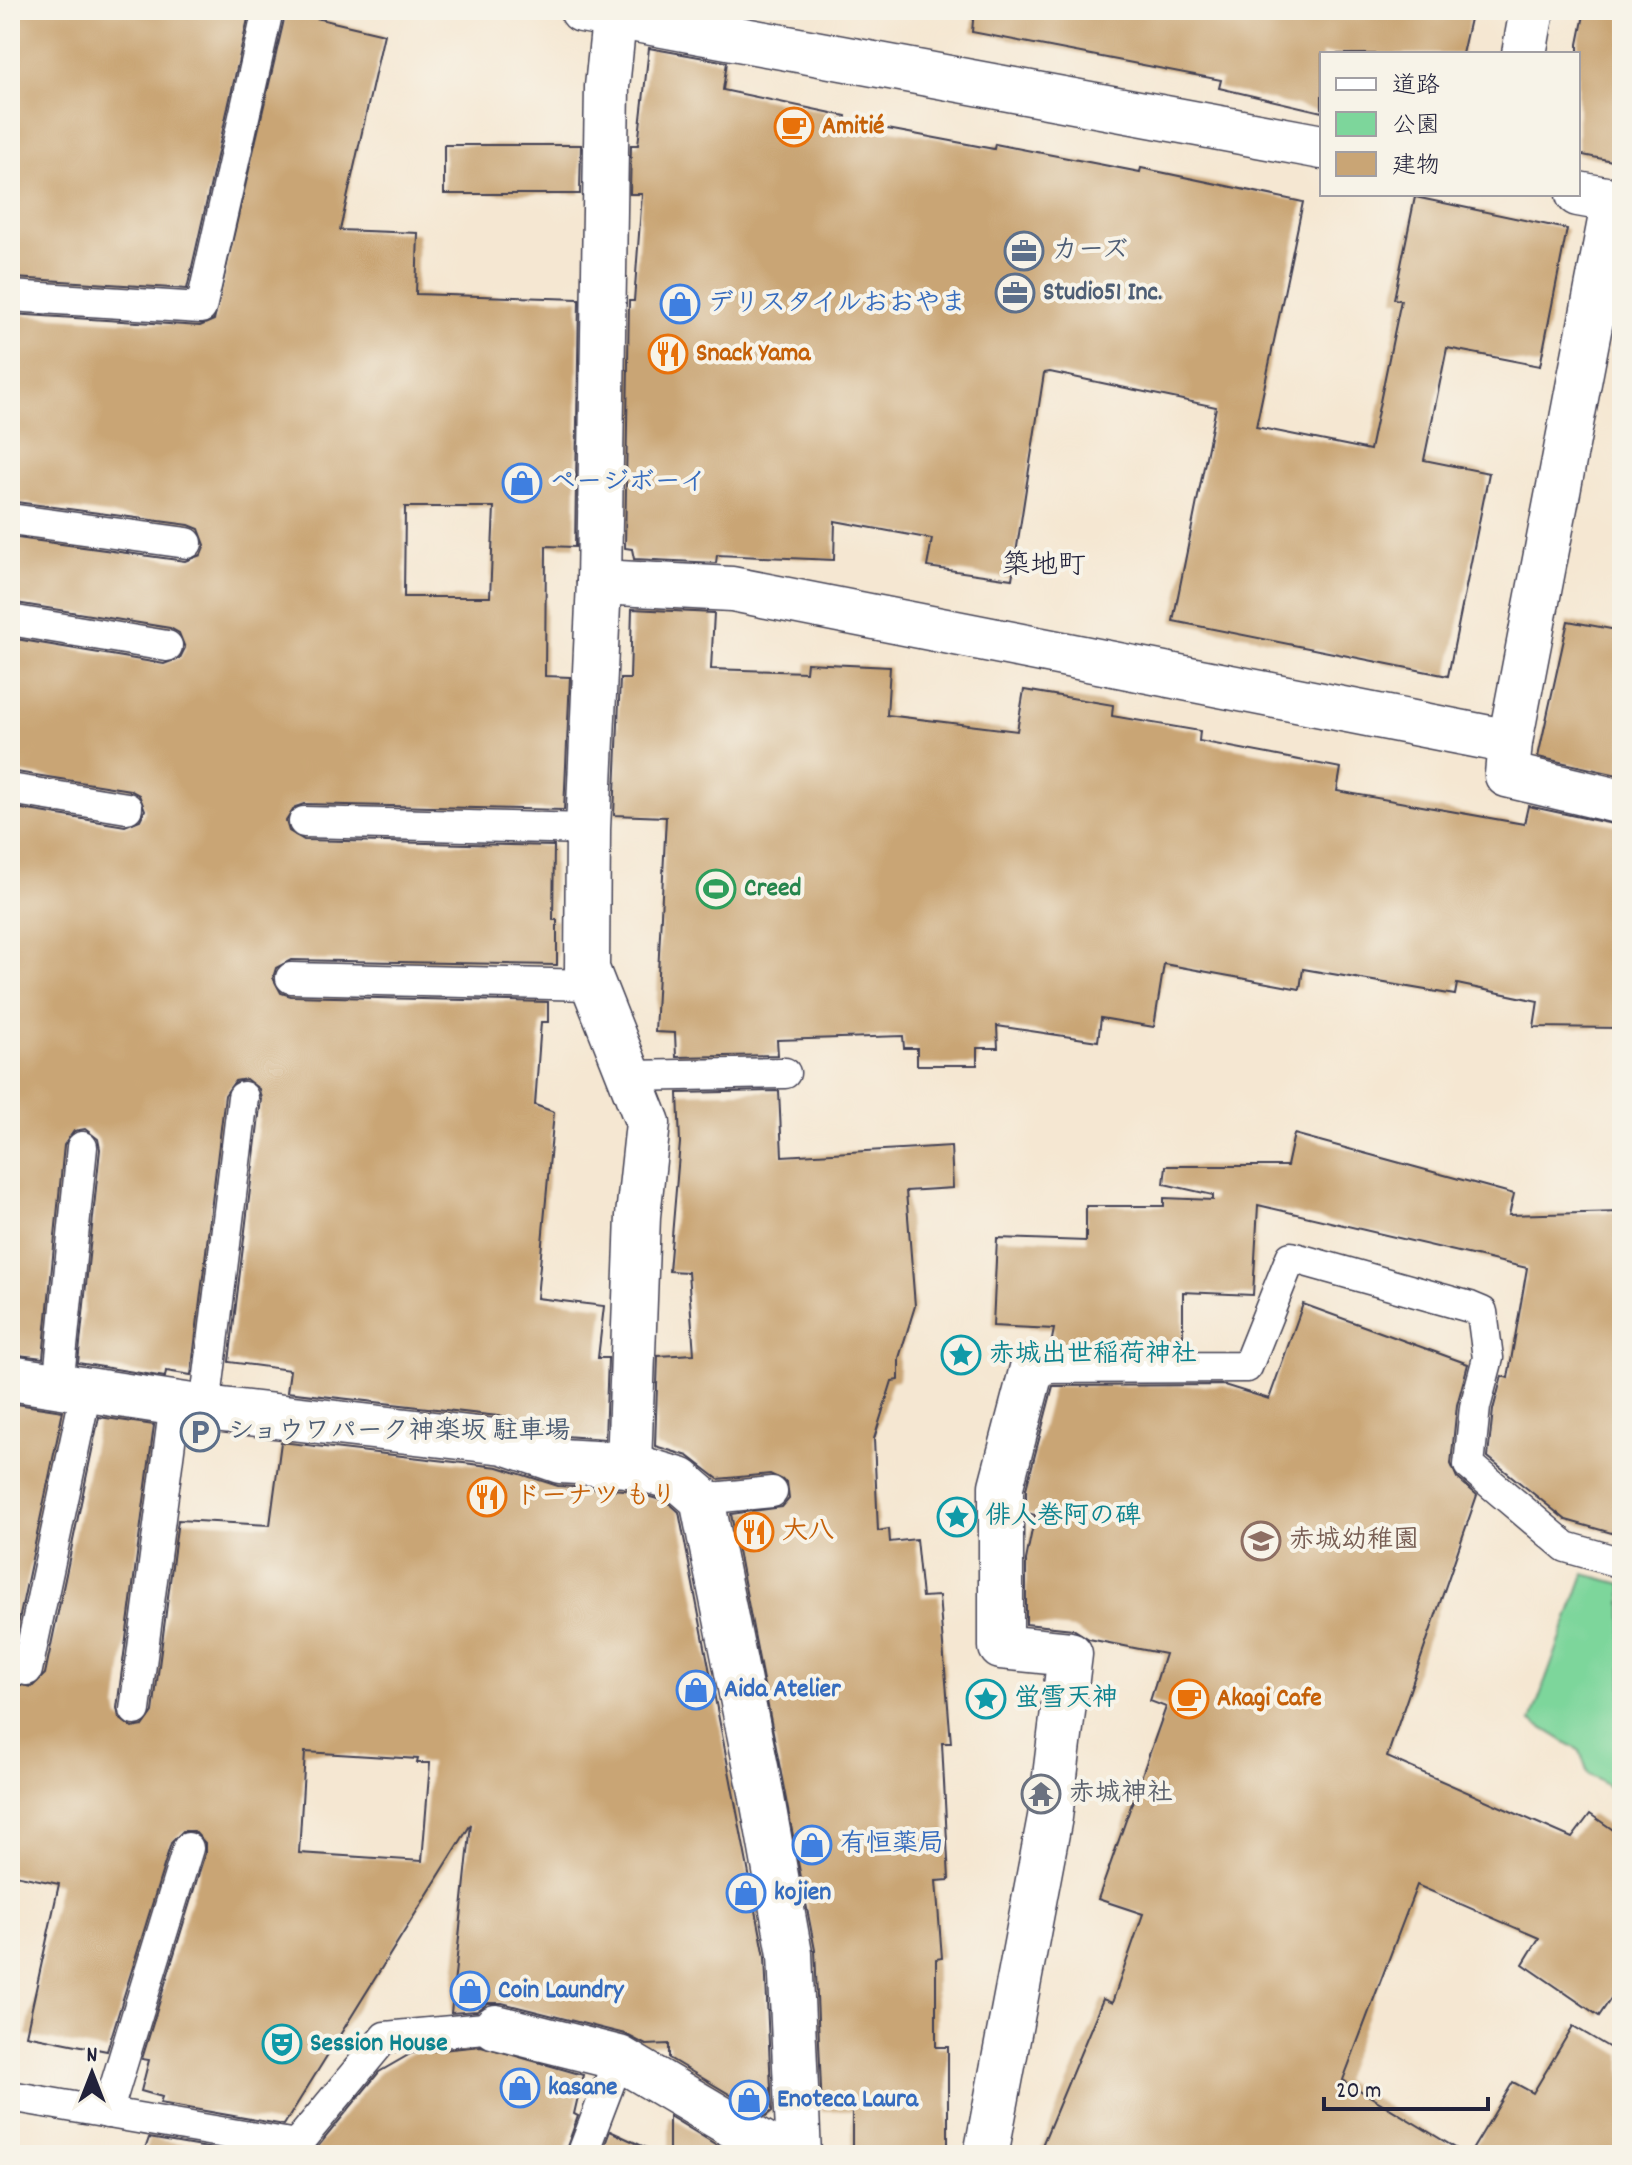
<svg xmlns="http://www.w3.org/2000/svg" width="1632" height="2165" font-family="Dekko,'Klee One',sans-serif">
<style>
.green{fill:#7dd69b;stroke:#507c6b;stroke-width:2}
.building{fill:#c9a575;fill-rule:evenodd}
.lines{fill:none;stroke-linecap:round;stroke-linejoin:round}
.lane-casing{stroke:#424052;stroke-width:33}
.street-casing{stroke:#424052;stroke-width:47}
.lane{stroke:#fff;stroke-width:30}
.street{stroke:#fff;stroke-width:44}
.labels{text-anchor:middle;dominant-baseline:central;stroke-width:8;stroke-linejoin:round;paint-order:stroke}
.food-label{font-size:26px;font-weight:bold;fill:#c56008;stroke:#f7f3e8;text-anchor:start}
.service-label{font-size:26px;font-weight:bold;fill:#4e5e75;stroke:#f7f3e8;text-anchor:start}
.shop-label{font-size:26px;font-weight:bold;fill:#366cbe;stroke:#f7f3e8;text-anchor:start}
.leisure-label{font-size:26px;font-weight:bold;fill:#27864d;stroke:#f7f3e8;text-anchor:start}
.culture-label{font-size:26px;font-weight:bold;fill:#0d838f;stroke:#f7f3e8;text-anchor:start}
.education-label{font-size:26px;font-weight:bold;fill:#785e54;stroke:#f7f3e8;text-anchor:start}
.worship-label{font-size:26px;font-weight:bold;fill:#5b616d;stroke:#f7f3e8;text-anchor:start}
.neighbourhood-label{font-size:28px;fill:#22223b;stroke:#f7f3e8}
</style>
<rect width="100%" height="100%" fill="#f7f3e8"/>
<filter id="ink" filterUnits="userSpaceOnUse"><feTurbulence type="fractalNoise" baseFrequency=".0125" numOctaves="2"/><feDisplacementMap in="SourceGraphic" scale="16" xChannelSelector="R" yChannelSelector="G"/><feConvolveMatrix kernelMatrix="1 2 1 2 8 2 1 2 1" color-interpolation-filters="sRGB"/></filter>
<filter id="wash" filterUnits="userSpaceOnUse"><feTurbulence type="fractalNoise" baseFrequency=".006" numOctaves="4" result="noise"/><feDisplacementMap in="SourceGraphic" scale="32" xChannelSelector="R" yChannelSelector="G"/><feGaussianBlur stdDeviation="1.8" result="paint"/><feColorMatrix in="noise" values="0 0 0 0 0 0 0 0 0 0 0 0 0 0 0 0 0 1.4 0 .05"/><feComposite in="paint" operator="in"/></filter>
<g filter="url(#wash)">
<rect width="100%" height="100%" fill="#f5e7d2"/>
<!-- green -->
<path class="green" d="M1584,1574L1622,1584V1795L1588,1774L1580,1751L1531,1721Z"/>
<g id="blocks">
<!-- building -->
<g class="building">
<path d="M10,10H250L187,289L15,278L16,268H10Z"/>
<path d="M974,10H1472L1462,54H1322V112L1219,88L1221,80L972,32Z"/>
<path d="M1585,10H1622V163L1578,154V44Z"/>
<path d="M286,11L384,34L340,230L418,233L416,294L579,299L575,547L546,546L545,676L570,677L564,810L304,804L295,807L286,821L289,831L304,840L554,846L553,920H557V965L291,960L276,968L273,978L281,993L291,996L548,1002V1022H541L535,1105L554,1112L537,1298L604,1306L598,1358H608L605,1439L565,1436L507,1417L287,1392L290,1370L229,1362L261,1099L259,1089L246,1079L235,1081L225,1095L191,1375L166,1371L165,1377L78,1363L100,1149L98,1139L85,1129L74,1131L64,1145L43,1358L10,1354V807L125,826L140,820L145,810L139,795L130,790L10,771V638L164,664L180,658L185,648L179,633L170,628L10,602V537L185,561L201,555L205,545L199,529L189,525L16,502L18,493L10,492L12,314L200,326L214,320ZM405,507H494L490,597H404Z"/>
<path d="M649,48L727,62L723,90L846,116L845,121L994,149L995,144L1140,172L1141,168L1303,202L1256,427L1370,450L1401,300L1394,299L1415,197L1567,229L1540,366L1447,348L1424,460L1489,473L1448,676L1173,621L1216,407L1050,372L1044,373L1012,579L927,567L932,539L835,521L834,560L717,555L716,563L634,559L632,549L625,548L629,301H634L642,194H630L631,145H638Z"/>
<path d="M444,145H581L580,194H444Z"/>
<path d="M632,609L714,613L711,669L806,672L807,663L890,667L887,715L1017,731L1024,690L1113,705L1112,716L1200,731L1199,741L1341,768L1337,791L1524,824L1528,806L1622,826V1028L1534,1027L1538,1001L1457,984L1455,995L1303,969L1300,989L1164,964L1154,1027L1101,1018L1098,1041L997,1026L998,1048H977V1065H917V1048H904L903,1036L777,1040L778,1055L676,1057L675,1033L655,1032L666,817L614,815L620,679H630Z"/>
<path d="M1568,621L1622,631V776L1538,757Z"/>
<path d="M779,1091L782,1156L951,1146L953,1188L906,1191L915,1306L899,1358V1380L892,1381L874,1439L878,1531L889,1529L890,1542L916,1539L922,1597L939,1596L951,1743H942L949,1880L936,1881L942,1958L936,1959V2047H948V2154L852,2153V2111H822L815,1950L731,1514L782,1507L789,1499L787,1482L770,1474L718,1479L688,1456L655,1446L658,1356L694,1354L688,1272L669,1271L680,1143L678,1093Z"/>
<path d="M1294,1134L1514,1194L1509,1215L1622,1212V1536L1566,1520L1488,1457L1493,1410L1502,1376L1508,1378L1527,1268L1258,1205L1253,1295L1183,1292V1349L1050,1350L1054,1329L993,1326L997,1238L1086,1241V1206H1164V1198L1213,1200V1195L1164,1184L1166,1166H1287Z"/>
<path d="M1303,1304L1468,1364L1457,1405L1451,1464L1457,1478L1477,1495L1387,1757L1572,1838L1590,1814L1622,1836V1982L1599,2016L1523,1964L1539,1938L1417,1885L1343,2080L1467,2155H1038L1103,1999L1112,2003L1143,1914L1098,1899L1166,1707L1150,1701L1165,1654L1089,1639L1073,1629L1026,1624V1560L1035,1515L1026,1513V1489L1053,1386L1224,1385L1269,1399Z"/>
<path d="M10,1403L63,1411L10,1663Z"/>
<path d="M99,1417L154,1425L117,1708L119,1718L132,1728L143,1726L153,1712L178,1520L270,1525L281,1442L498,1467L558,1486L625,1490L668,1502L679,1512L765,1957L772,2111L766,2116L669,2058V2044L646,2045L625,2034L502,2003H488L477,2011L451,2013L471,1824L284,2125L160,2103L162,2097L141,2091L149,2060L142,2059L205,1853V1843L194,1831H183L171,1843L107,2051L26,2035L59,1884L10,1874V1676L16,1684L32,1687L45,1674ZM305,1752L418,1759L417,1763H430L422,1861L299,1853Z"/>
<path d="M1573,2026L1622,2055V2155H1469L1513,2082L1533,2093Z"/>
<path d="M481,2046L583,2075L574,2114L578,2116L564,2155H311L379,2072L412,2053Z"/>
<path d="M669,2116L728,2152L669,2151Z"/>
<path d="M610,2131L651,2150L662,2155H601Z"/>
<path d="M149,2138L248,2155H143Z"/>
</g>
</g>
</g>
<g filter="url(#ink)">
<use href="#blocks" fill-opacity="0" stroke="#424052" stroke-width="2"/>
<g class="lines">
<defs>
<g id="lane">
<path d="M10,296L201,308L268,10"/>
<path d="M10,519L187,543"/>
<path d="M10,620L167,646"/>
<path d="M10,789L127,808"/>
<path d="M304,822L588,829"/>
<path d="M291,978L591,985"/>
<path d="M630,1076L785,1073"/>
<path d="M1032,1368L1247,1367L1291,1257L1470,1307L1482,1312L1488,1358L1475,1407L1469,1465L1566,1547L1622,1563"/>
<path d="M58,1387L82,1147"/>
<path d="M205,1408L243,1097"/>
<path d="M702,1499L772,1492"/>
<path d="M27,1670L86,1391"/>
<path d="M135,1710L175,1403"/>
<path d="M10,2096L296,2145L385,2037L496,2027"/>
<path d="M107,2113L188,1848"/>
<path d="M582,2155L619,2058"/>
</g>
<g id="street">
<path d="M582,10L1322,147"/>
<path d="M615,10L607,87L599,582L588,829L587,969L648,1123L638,1216L629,1465"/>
<path d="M1524,54L1532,10"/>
<path d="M1578,194L1622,202"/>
<path d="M1614,200L1510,742L1507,775L1622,802"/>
<path d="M599,582L732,589L1510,742"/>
<path d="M10,1378L205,1408L504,1442L560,1461L629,1465L680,1480L702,1499L760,1787L790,1954L799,2155"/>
<path d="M496,2027L619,2058L783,2155"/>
<path d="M986,2155L1050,1817L1070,1654L1001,1647V1486L1032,1368"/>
</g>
</defs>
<!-- lane casing -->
<use href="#lane" class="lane-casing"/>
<!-- street casing -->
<use href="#street" class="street-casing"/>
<!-- lane -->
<use href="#lane" class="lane"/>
<!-- street -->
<use href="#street" class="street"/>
</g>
</g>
<!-- icons -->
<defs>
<symbol id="cafe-ring" viewBox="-11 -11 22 22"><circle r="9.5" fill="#f7f3e8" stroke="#e8710a" stroke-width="1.5"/><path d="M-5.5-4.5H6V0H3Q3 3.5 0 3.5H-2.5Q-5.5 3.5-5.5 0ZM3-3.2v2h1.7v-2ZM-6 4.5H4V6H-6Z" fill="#e8710a"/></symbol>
<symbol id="office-ring" viewBox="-11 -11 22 22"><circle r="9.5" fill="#f7f3e8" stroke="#5c6f8a" stroke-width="1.5"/><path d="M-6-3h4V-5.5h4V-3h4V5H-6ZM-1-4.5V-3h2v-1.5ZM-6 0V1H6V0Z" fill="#5c6f8a"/></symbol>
<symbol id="shop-ring" viewBox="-11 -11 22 22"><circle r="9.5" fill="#f7f3e8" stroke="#3f7fe0" stroke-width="1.5"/><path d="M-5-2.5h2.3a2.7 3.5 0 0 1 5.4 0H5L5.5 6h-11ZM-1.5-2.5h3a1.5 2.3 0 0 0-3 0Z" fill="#3f7fe0"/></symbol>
<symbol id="restaurant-ring" viewBox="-11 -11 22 22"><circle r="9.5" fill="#f7f3e8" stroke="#e8710a" stroke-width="1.5"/><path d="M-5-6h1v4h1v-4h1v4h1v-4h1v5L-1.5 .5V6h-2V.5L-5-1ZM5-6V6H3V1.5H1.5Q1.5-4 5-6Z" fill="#e8710a"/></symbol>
<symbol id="stadium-ring" viewBox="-11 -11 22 22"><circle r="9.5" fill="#f7f3e8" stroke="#2e9e5b" stroke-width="1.5"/><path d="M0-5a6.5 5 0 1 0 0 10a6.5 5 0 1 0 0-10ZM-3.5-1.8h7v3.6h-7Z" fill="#2e9e5b"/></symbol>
<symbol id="sight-ring" viewBox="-11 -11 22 22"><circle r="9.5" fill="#f7f3e8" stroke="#0f9aa8" stroke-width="1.5"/><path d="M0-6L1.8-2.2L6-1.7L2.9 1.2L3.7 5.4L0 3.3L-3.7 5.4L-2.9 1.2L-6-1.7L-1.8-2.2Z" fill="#0f9aa8"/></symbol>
<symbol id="parking-ring" viewBox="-11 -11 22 22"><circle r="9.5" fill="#f7f3e8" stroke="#5c6f8a" stroke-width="1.5"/><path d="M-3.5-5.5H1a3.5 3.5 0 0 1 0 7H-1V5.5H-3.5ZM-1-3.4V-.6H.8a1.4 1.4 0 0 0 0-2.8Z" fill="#5c6f8a"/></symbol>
<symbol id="school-ring" viewBox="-11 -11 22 22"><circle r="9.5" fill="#f7f3e8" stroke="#8d6e63" stroke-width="1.5"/><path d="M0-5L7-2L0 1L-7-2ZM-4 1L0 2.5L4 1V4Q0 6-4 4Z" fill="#8d6e63"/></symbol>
<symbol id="temple-ring" viewBox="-11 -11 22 22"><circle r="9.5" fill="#f7f3e8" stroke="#6b7280" stroke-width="1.5"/><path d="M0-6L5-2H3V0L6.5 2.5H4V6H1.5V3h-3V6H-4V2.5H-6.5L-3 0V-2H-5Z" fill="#6b7280"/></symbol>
<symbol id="theatre-ring" viewBox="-11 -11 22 22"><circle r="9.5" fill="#f7f3e8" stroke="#0f9aa8" stroke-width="1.5"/><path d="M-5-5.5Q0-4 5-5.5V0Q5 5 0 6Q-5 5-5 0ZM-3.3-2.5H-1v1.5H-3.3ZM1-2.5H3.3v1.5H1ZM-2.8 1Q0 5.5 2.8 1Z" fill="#0f9aa8"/></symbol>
</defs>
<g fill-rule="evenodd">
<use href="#cafe-ring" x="772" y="105" width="44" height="44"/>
<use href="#office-ring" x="1002" y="229" width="44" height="44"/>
<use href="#office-ring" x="993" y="271" width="44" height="44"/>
<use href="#shop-ring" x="658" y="282" width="44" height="44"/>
<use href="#restaurant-ring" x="646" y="332" width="44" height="44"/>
<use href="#shop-ring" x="500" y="461" width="44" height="44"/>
<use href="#stadium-ring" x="694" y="867" width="44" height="44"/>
<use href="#sight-ring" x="939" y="1333" width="44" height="44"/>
<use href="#parking-ring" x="178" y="1410" width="44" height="44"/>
<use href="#restaurant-ring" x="465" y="1475" width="44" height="44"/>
<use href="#sight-ring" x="935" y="1495" width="44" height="44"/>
<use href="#restaurant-ring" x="732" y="1510" width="44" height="44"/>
<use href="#school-ring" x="1239" y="1519" width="44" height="44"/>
<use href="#shop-ring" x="674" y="1668" width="44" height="44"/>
<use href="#sight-ring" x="964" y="1677" width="44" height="44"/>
<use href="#cafe-ring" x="1167" y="1677" width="44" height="44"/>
<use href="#temple-ring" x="1019" y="1772" width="44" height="44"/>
<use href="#shop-ring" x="790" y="1823" width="44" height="44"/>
<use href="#shop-ring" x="724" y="1871" width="44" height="44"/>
<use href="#shop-ring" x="448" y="1969" width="44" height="44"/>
<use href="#theatre-ring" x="260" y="2022" width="44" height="44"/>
<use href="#shop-ring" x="498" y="2066" width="44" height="44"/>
<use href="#shop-ring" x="727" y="2078" width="44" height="44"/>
</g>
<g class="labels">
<!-- food labels -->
<g class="food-label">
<text x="822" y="127">Amitié</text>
<text x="696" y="354">Snack Yama</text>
<text x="515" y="1497">ドーナツ もり</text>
<text x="782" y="1532">大八</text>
<text x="1217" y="1699">Akagi Cafe</text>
</g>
<!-- service labels -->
<g class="service-label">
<text x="1052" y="251">カーズ</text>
<text x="1043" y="293">Studio51 Inc.</text>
<text x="228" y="1432">ショウワパーク神楽坂 駐車場</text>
</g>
<!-- shop labels -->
<g class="shop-label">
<text x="708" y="304">デリスタイルおおやま</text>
<text x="550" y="483">ページボーイ</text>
<text x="724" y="1690">Aida Atelier</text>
<text x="840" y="1845">有恒薬局</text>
<text x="774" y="1893">kojien</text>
<text x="498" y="1991">Coin Laundry</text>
<text x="548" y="2088">kasane</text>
<text x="777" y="2100">Enoteca Laura</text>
</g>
<!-- leisure labels -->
<g class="leisure-label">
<text x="744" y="889">Creed</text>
</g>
<!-- culture labels -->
<g class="culture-label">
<text x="989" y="1355">赤城出世稲荷神社</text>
<text x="985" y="1517">俳人巻阿の碑</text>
<text x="1014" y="1699">蛍雪天神</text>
<text x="310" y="2044">Session House</text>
</g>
<!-- education labels -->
<g class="education-label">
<text x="1289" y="1541">赤城幼稚園</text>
</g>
<!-- worship labels -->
<g class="worship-label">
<text x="1069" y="1794">赤城神社</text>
</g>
<!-- neighbourhood labels -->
<g class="neighbourhood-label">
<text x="1044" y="568">築地町</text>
</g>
</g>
<!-- margin -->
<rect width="1632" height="2165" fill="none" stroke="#f7f3e8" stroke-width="40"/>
<!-- legend -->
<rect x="1320" y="52" width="260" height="144" fill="#f7f3e8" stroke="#a29fa3" stroke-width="2"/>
<rect x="1336" y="78" width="40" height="12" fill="#ffffff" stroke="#a29fa3" stroke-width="2"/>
<text x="1392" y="92" font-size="24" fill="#22223b">道路</text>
<rect x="1336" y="112" width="40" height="24" fill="#7dd69b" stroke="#a29fa3" stroke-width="2"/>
<text x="1392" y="132" font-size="24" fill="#22223b">公園</text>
<rect x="1336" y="152" width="40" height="24" fill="#c9a575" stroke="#a29fa3" stroke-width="2"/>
<text x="1392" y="172" font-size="24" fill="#22223b">建物</text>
<!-- north arrow -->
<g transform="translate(92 2073)" stroke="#f7f3e8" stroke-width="6" paint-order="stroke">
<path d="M0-6L14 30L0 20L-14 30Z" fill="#22223b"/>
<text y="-12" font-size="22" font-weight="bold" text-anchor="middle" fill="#22223b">N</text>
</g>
<!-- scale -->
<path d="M1324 2097v12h164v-12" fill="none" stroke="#22223b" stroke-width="4"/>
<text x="1336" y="2097" font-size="24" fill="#22223b" stroke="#f7f3e8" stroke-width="6" paint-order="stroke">20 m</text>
</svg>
